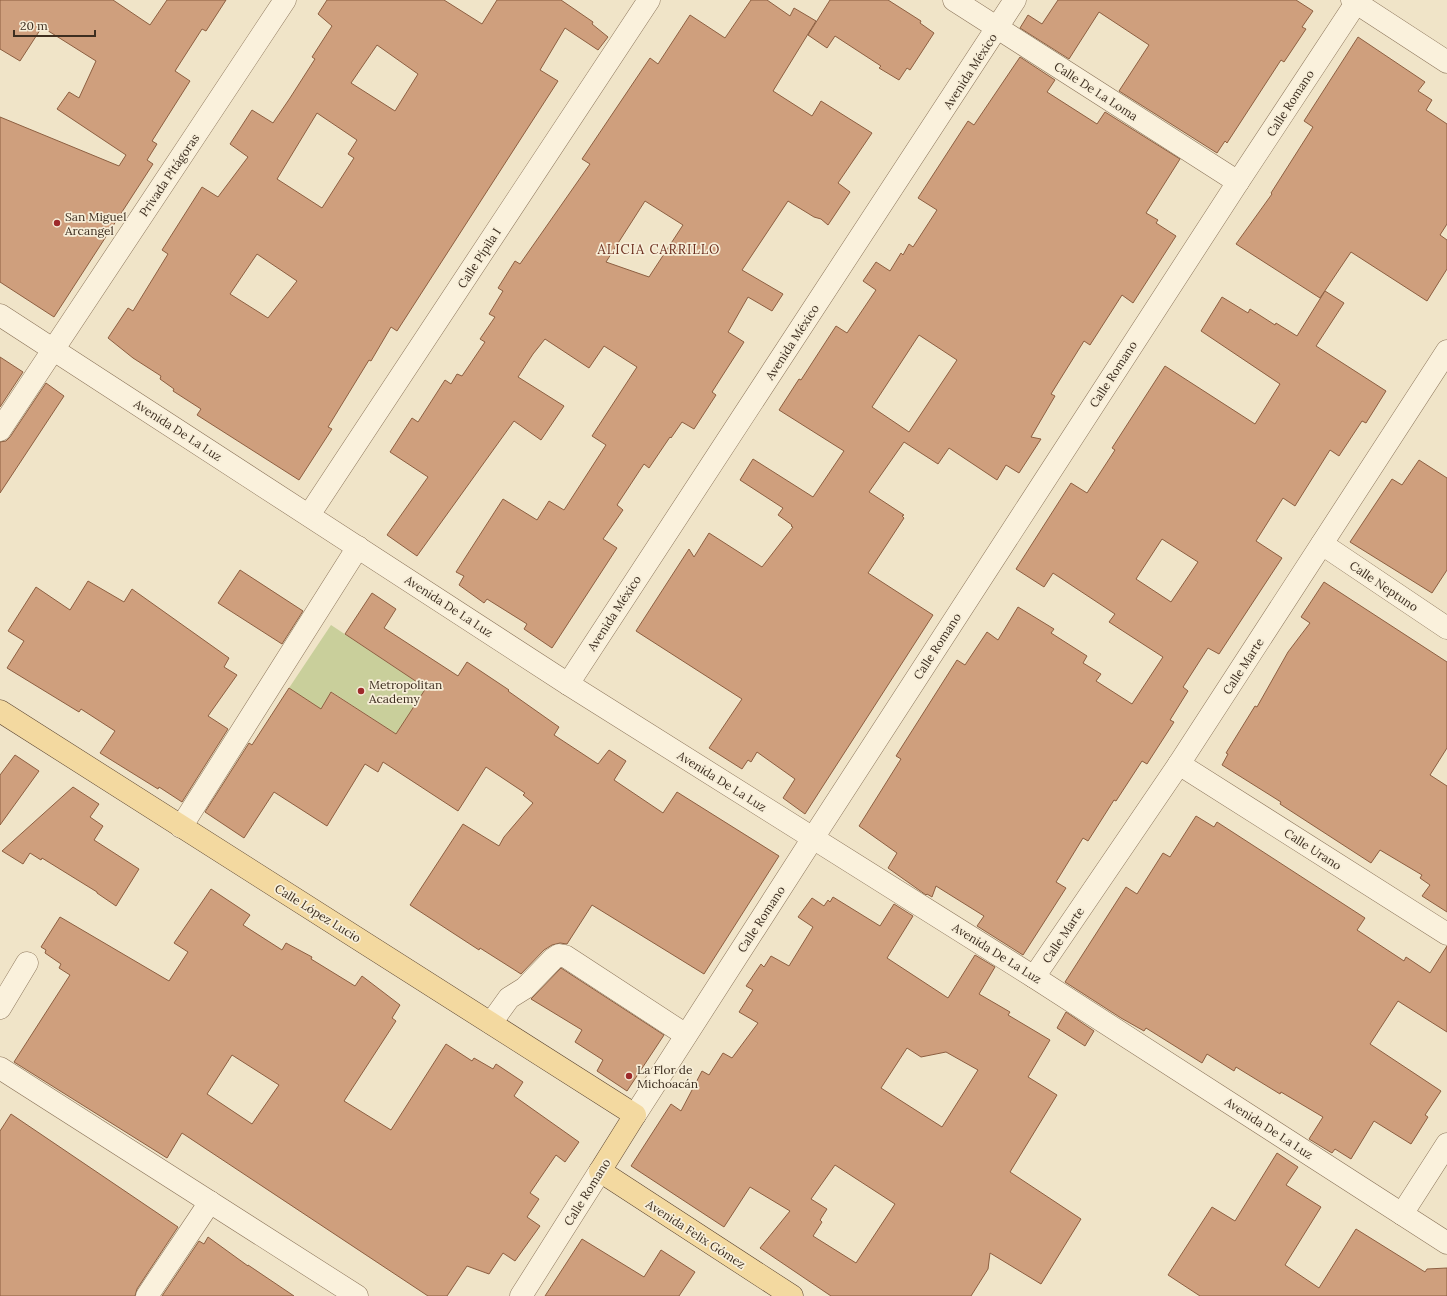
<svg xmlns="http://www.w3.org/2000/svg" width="1447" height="1296" font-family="Lora,serif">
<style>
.green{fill:#c9cf9b}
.building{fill:#cf9f7d;stroke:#8d5f41;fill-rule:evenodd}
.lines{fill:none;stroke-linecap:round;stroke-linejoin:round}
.minor-casing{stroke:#8d765c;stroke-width:23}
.major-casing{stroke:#5b4430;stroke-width:23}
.minor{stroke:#faf1dc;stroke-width:22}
.major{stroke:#f3d9a0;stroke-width:22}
.poi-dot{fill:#9e2a2b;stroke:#f7eed8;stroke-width:1.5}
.labels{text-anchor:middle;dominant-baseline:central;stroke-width:3.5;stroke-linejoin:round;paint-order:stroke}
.street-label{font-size:12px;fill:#3d2e20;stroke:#f7eed8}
.poi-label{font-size:12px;fill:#3d2e20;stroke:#f7eed8;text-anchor:start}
.neighbourhood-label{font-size:13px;letter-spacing:1px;fill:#6b2e1e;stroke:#f7eed8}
</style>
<rect width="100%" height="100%" fill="#f0e4c8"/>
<!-- green -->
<path class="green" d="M331,625L426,688L396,734L332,692L321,709L289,688Z"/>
<!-- building -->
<g class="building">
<path d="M0,0H113L150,25L167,0H226L206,31L202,29L175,71L190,81L152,141L157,144L147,160L153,164L54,317L0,282V117L119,166L126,155L57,109L69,92L79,98L96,61L42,27L20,61L0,49Z"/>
<path d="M327,0H444L482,24L497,0H561L593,22L592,24L608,37L598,50L565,28L540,70L558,81L397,331L391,327L371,361L369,360L328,427L332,429L299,480L197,415L201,409L173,391L174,389L160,379L161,376L133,358L108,338L128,308L133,311L168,254L162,250L202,187L218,197L248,157L230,144L252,110L273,123L290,98L315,59L312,57L332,26L318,14ZM377,45L418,74L395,111L351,83ZM317,113L357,140L348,154L354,158L322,208L277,179ZM257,254L297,281L268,318L230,294Z"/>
<path d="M751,0H767L790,16L794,8L816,21L773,91L812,116L821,101L872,133L838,183L850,192L828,225L821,219L814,217L788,201L742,270L783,294L772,311L748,297L728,332L744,342L712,392L716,395L694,429L682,422L671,438L670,437L649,468L644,464L617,505L623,510L603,539L617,548L552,648L524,629L527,624L487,599L484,603L459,585L464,576L456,572L503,499L537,520L549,501L564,510L606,445L592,436L637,367L604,346L589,368L545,339L533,354L518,377L564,406L541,440L514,421L417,556L387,535L428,477L390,452L412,418L418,422L445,380L451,384L457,374L462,376L485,342L480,339L495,317L489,314L503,291L498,288L515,261L520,264L590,164L582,159L650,58L658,64L690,15L725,38ZM645,201L683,225L649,277L606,262Z"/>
<path d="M830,0H888L921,21L920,23L934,33L910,70L907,68L899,80L879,68L881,66L835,36L827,48L808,35Z"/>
<path d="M1058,0H1296L1313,11L1302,27L1306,29L1284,62L1281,60L1227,143L1225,141L1217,153L1119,91L1149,45L1099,12L1069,59L1020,28L1028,15L1042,24Z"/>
<path d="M1358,37L1425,82L1418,91L1432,100L1426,110L1447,124V224L1440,235L1447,240V269L1427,301L1351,252L1320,298L1236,244L1272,194L1271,193L1313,127L1304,121Z"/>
<path d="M1020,57L1055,80L1047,92L1097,124L1105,112L1180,159L1146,213L1158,220L1156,223L1176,236L1133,303L1122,295L1090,345L1084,341L1051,394L1055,396L1031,437L1041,439L1019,473L1006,465L997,480L949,448L938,464L904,442L869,492L904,515L902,516L904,518L868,573L933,615L805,814L783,798L795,779L757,752L751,762L748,760L742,769L709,748L742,699L636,631L689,549L694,557L709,533L762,567L793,527L791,526L792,525L778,515L783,508L740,480L753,459L813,497L844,451L779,410L799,379L801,380L836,326L847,333L876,290L863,281L876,262L890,271L901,253L903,255L909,244L913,247L937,210L918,198L968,121L974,125ZM919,335L957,360L909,432L872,407Z"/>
<path d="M1325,291L1344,303L1316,346L1386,391L1366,423L1362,421L1339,456L1330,450L1295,506L1283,498L1256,541L1282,558L1219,654L1208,648L1183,687L1188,691L1170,720L1174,722L1147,764L1142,761L1116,801L1114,800L1088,841L1083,838L1056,882L1066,888L1023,955L977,926L984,916L936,886L932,897L927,894L926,895L888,868L897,853L859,826L901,759L896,756L957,660L965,665L987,632L998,640L1018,607L1054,629L1051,633L1087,656L1083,663L1101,674L1096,681L1132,704L1163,657L1109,622L1115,614L1053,573L1044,587L1016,569L1071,483L1087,493L1115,450L1112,448L1165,366L1255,424L1280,384L1201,331L1222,297L1248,313L1250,309L1275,325L1276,323L1297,336ZM1162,539L1198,562L1171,602L1136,579Z"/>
<path d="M0,357L23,372L0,407Z"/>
<path d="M46,383L64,396L0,493V442L6,441L10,437Z"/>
<path d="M1419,460L1447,478V570L1432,593L1350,542L1392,479L1402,485Z"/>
<path d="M240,570L303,611L282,644L218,603Z"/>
<path d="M88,581L124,602L132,589L229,658L224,667L237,675L208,716L228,729L182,802L159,787L158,789L100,753L115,731L81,709L79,712L7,668L24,641L8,631L36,587L70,610Z"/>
<path d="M1324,582L1447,662V748L1430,775L1447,786V912L1422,896L1430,885L1420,878L1422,875L1380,850L1371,863L1280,804L1281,802L1222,765L1228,754L1226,753L1255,706L1257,707L1288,652L1310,623L1301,617Z"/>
<path d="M372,593L396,609L384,628L458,676L467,662L509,690L508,691L559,727L554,735L598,764L609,750L626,761L614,780L663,813L677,792L779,856L704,974L592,905L567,944L560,943L552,945L544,950L521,974L480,948L479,950L410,905L463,824L499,846L504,837L533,803L523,795L525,793L486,767L458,811L383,762L378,772L365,764L327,826L274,792L244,838L205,812L249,743L252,745L289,688L321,709L331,692L396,734L426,688L345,634Z"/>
<path d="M15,755L39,771L0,825V775Z"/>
<path d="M73,787L99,804L90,817L103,826L94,840L139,869L116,906L97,893V892L42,858L41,860L30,853L23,864L2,851Z"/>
<path d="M1196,816L1214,827L1217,822L1365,918L1357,930L1404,961L1406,957L1430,973L1447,946V1032L1398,1001L1370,1044L1441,1091L1425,1115L1428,1117L1411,1144L1374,1121L1351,1159L1335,1149L1332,1153L1309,1139L1323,1117L1281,1092L1280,1094L1236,1067L1234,1071L1207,1054L1202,1063L1146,1028L1144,1031L1121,1018L1065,982L1126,887L1137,894L1163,853L1170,857Z"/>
<path d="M211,889L250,915L243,925L282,950L286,943L312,957L311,959L355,986L362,976L400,1005L392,1018L396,1021L344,1101L391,1130L446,1044L472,1061L474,1058L493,1069L496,1064L523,1082L514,1096L579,1142L565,1162L556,1155L530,1193L539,1199L527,1217L540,1226L515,1261L503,1253L489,1274L467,1266L447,1296H428L182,1133L167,1158L14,1062L70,975L59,968L61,964L45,953L46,950L41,947L60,917L169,981L188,952L174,943ZM232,1055L279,1085L252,1124L207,1094Z"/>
<path d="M833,897L880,926L894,904L913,916L887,958L948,998L975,955L995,967L979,994L1010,1012L1008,1015L1050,1040L1028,1077L1057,1095L1010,1172L1081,1219L1041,1284L990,1253L988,1269L971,1296H831L760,1248L790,1211L750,1187L724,1227L631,1166L671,1104L681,1111L702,1071L709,1075L723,1053L732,1058L758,1023L739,1012L753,990L746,986L761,964L764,967L771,956L789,966L813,927L798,917L812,898L824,906L828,900L830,902ZM907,1048L921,1057L946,1052L978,1070L942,1127L881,1088ZM835,1165L895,1204L856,1263L813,1236L822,1222L820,1220L827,1209L811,1199Z"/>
<path d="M561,968L664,1035L627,1091L597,1071L603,1060L575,1042L582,1030L531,999Z"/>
<path d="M1066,1012L1094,1031L1085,1046L1057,1028Z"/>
<path d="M11,1114L178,1227L137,1289L135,1296H0V1131Z"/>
<path d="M1277,1153L1298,1167L1286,1185L1321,1207L1285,1265L1319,1288L1356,1229L1425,1272L1427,1269L1447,1268V1296H1200L1168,1275L1212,1207L1235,1221Z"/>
<path d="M208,1237L248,1266V1265L294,1296H162L199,1241L204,1244Z"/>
<path d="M582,1239L644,1277L661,1250L695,1272L679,1296H545Z"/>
</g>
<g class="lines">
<defs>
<g id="minor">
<path d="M954,0L1238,182"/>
<path d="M1352,0L1447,62"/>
<path d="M0,315L568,684L1034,977L1447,1243"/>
<path d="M0,430L285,0"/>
<path d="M309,515L649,0"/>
<path d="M1322,544L1447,628"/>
<path d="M568,684L1015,0"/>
<path d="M1179,764L1447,934"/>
<path d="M181,827L358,547"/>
<path d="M1034,977L1179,764L1447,351"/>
<path d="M0,1008L27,963"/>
<path d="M491,1023L509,998L525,988L553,959L559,955L565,956L686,1035"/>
<path d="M0,1068L357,1296"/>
<path d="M635,1115L813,838L1238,182L1358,0"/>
<path d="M1402,1214L1447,1144"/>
<path d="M147,1296L210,1202"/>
<path d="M521,1296L600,1171"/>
</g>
<path id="major" d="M0,711L635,1115L600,1171L792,1296"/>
</defs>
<!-- minor casing -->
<use href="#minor" class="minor-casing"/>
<!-- major casing -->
<use href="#major" class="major-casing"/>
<!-- minor -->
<use href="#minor" class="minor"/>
<!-- major -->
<use href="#major" class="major"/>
</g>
<!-- markers -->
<g class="poi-dot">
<circle cx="57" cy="223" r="4"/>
<circle cx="361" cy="691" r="4"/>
<circle cx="629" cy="1076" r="4"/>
</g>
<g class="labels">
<!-- street labels -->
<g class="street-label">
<text transform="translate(970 71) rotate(-57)">Avenida México</text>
<text transform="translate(1096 91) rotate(33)">Calle De La Loma</text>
<text transform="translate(1290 103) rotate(-57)">Calle Romano</text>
<text transform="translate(169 175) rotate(-56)">Privada Pitágoras</text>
<text transform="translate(479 258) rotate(-57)">Calle Pípila I</text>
<text transform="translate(792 342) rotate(-57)">Avenida México</text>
<text transform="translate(1113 374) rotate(-57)">Calle Romano</text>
<text transform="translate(178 430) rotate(33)">Avenida De La Luz</text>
<text transform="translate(1384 586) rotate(34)">Calle Neptuno</text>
<text transform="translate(449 606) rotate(33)">Avenida De La Luz</text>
<text transform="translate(614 613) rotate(-57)">Avenida México</text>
<text transform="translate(937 646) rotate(-57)">Calle Romano</text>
<text transform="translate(1243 666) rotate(-57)">Calle Marte</text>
<text transform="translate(722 781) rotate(32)">Avenida De La Luz</text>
<text transform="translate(1313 849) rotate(33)">Calle Urano</text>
<text transform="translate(318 913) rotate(32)">Calle López Lucio</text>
<text transform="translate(761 919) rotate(-57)">Calle Romano</text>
<text transform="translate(1063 935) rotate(-56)">Calle Marte</text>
<text transform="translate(997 953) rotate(32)">Avenida De La Luz</text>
<text transform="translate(1269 1128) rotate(33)">Avenida De La Luz</text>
<text transform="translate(587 1192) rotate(-58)">Calle Romano</text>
<text transform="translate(696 1234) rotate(33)">Avenida Felix Gómez</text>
</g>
<!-- poi labels -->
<g class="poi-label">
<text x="65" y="216">San Miguel<tspan x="65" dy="14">Arcangel</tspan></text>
<text x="369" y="684">Metropolitan<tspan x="369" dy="14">Academy</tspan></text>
<text x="637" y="1069">La Flor de<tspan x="637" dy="14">Michoacán</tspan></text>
</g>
<!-- neighbourhood labels -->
<g class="neighbourhood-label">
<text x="659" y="249">ALICIA CARRILLO</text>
</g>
</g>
<!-- scale -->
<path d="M14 30v6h81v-6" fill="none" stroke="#3d2e20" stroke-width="2"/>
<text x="20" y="30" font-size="12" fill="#3d2e20" stroke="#f7eed8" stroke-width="3" paint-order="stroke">20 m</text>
</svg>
